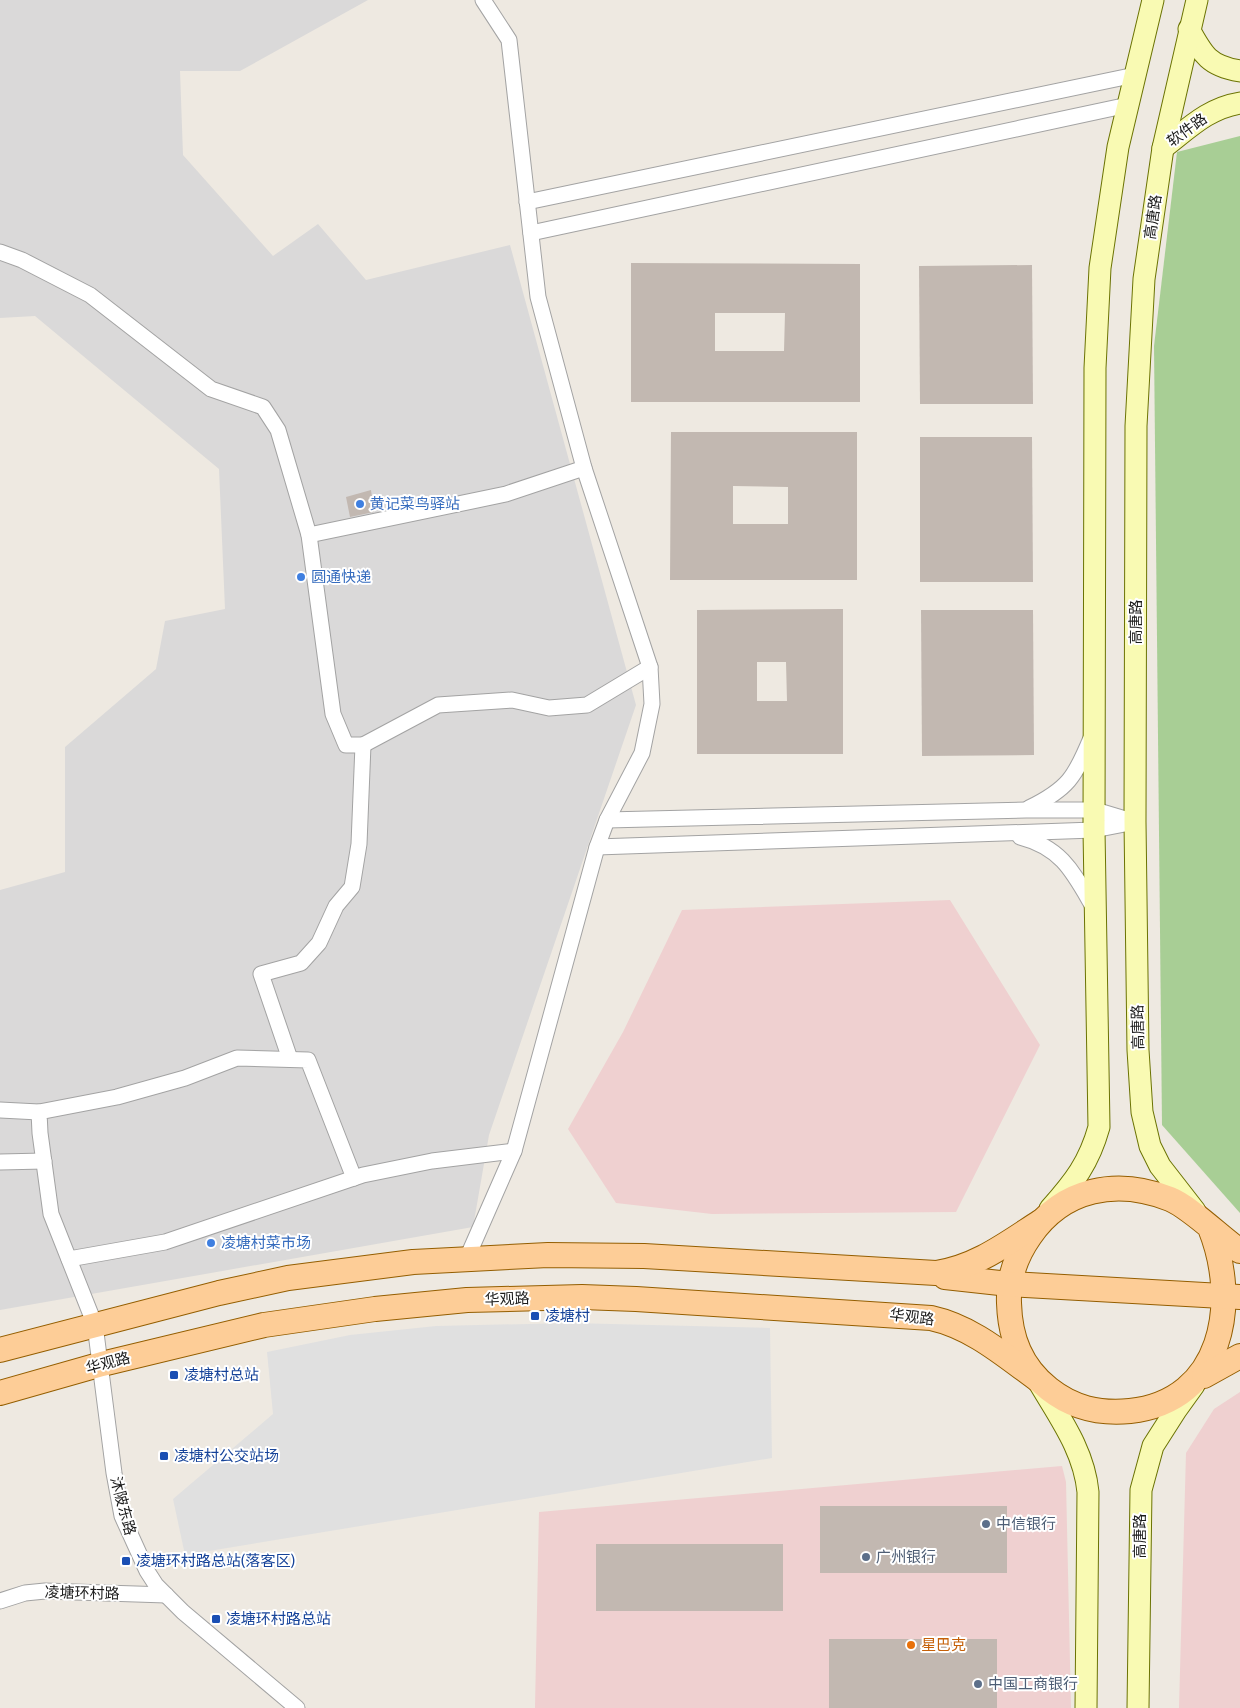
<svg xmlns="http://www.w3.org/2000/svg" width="1240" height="1708" font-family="'Fira Sans Condensed','Noto Sans SC',sans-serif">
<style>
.residential{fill:#dad9d9}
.commercial{fill:#efd0d0}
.forest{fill:#a8ce95}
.parking{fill:#e0e0e0}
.building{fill:#c2b8b1;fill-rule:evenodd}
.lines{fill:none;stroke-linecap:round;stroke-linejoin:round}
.street-casing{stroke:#a3a3a3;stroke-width:17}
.secondary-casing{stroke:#6b7303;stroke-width:23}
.primary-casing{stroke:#945e00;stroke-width:26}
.street{stroke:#fff;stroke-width:15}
.secondary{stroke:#f9fab3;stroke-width:21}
.primary{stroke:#fdcd97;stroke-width:24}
.shop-dot{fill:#3f7fe0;stroke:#fff;stroke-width:2}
.transit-dot{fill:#1a4fb4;stroke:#fff;stroke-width:2}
.service-dot{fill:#5c6f8a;stroke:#fff;stroke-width:2}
.food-dot{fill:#e8710a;stroke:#fff;stroke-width:2}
.labels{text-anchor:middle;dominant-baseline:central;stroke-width:4;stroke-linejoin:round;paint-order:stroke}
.street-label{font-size:15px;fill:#1c1c1c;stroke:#fff}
.shop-label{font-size:15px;fill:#366cbe;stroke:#fff;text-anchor:start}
.transit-label{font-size:15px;fill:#164399;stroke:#fff;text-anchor:start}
.service-label{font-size:15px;fill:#4e5e75;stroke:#fff;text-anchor:start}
.food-label{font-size:15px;fill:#c56008;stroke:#fff;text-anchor:start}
</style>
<rect width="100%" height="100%" fill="#eee9e1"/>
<!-- residential -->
<path class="residential" d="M0,0H368L240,71H180L183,155L273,256L318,224L366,280L510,245L636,705L489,1135L473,1227L0,1310V890L65,872V747L156,669L165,621L225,609L219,469L35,316L0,318Z"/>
<!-- commercial -->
<g class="commercial">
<path d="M950,900L1040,1045L956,1212L712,1214L616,1203L568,1129L623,1032L682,910Z"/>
<path d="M1240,1392V1708H1179L1186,1453L1214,1409Z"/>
<path d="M1062,1466L1066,1482L1071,1708H535L539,1512Z"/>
</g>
<!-- forest -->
<path class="forest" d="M1240,136V1213L1162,1125L1154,346L1177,152Z"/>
<!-- parking -->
<path class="parking" d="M571,1323L770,1328L772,1458L185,1555L173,1499L273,1414L267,1352L350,1335L436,1326Z"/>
<!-- building -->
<g class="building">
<path d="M631,263L860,264V402H631ZM715,313H785L784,351H715Z"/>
<path d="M1032,265L1033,404H920L919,266Z"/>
<path d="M671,432H857V580H670ZM733,486L788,487V524H733Z"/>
<path d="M920,437H1032L1033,582H920Z"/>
<path d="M371,490L374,512L350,517L346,497Z"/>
<path d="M843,609V754H697V610ZM757,662H786L787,701H757Z"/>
<path d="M921,610H1033L1034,755L922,756Z"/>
<rect x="820" y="1506" width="187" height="67"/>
<rect x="596" y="1544" width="187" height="67"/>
<rect x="829" y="1639" width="168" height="69"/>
</g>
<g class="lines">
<defs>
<g id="street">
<path d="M527,202L1135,75"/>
<path d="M531,233L1128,105"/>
<path d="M0,252L22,260L90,295L211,389L263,407L278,430L309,535L333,714L346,745H363L359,844L352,887L336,906L319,943L301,963L261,974L290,1059"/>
<path d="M309,535L506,494L584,468"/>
<path d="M363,745L438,705L512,700L549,708L587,705L650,667"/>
<path d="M1029,808C1068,789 1075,777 1091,738"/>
<path d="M1020,837C1063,848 1074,874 1095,910"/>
<path d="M597,847L1094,830L1135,822L1095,810H1026L607,820"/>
<path d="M0,1110L39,1112"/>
<path d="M0,1162L44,1161"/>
<path d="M467,1258L514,1151L597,847L607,820L642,753L652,704L650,667L584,468L538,297L509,40L483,0"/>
<path d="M69,1259L165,1242L363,1175L432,1161L514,1151"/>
<path d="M0,1601L25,1593L45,1591L166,1595"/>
<path d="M297,1708L183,1612L156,1585L147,1571L122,1516L114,1473L95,1325L51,1214L40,1133L39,1112L117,1097L185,1078L237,1058L308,1060L354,1178"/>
</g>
<g id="secondary">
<path d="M1189,29C1203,55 1209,66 1240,71"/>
<path d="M1163,148C1188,129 1208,108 1240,103"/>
<path d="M1050,1209C1074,1182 1089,1163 1099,1127L1094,830L1095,368L1100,268L1118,147L1153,0"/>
<path d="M1195,1211L1160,1166L1150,1146L1142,1112L1138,1050L1135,822L1136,426L1144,279L1163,148L1197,0"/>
<path d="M1038,1381C1059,1417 1084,1450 1088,1492L1086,1708"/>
<path d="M1138,1708L1141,1490L1153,1446L1176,1410L1194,1385"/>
</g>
<g id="primary">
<path d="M1210,1228C1240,1303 1223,1401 1130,1411C1099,1414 1073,1408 1049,1389C1021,1367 1010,1338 1009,1303C1008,1279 1016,1256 1030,1236C1063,1188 1117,1178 1170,1199C1190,1207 1221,1238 1240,1251"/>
<path d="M945,1277L1009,1284L1240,1297"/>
<path d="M0,1350L219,1293L288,1278L413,1262L548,1255L644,1256L936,1273C976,1267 1006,1244 1040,1222"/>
<path d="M1204,1376L1240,1356"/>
<path d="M0,1393L102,1364L264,1325L375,1309L467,1300L582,1297L636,1299L931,1318C972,1327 1004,1355 1037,1379"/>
</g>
</defs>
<!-- street casing -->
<use href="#street" class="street-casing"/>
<!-- secondary casing -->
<use href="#secondary" class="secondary-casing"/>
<!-- primary casing -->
<use href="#primary" class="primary-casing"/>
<!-- street -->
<use href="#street" class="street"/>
<!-- secondary -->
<use href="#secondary" class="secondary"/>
<!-- primary -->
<use href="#primary" class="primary"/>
</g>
<!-- markers -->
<g class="shop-dot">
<circle cx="360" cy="504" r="5"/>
<circle cx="301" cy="577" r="5"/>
<circle cx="211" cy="1243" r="5"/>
</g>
<g class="transit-dot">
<rect x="530" y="1311" width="10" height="10" rx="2.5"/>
<rect x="169" y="1370" width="10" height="10" rx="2.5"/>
<rect x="159" y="1451" width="10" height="10" rx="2.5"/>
<rect x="121" y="1556" width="10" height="10" rx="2.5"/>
<rect x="211" y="1614" width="10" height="10" rx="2.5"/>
</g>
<g class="service-dot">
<circle cx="986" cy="1524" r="5"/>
<circle cx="866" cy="1557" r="5"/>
<circle cx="978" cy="1684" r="5"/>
</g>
<circle class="food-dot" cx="911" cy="1645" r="5"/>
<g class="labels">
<!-- street labels -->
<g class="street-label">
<text transform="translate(1187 130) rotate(-36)">软件路</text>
<text transform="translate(1153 217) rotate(-82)">高唐路</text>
<text transform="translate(1136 622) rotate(-90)">高唐路</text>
<text transform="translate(1138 1027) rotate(-91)">高唐路</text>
<text transform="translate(507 1299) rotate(-2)">华观路</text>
<text transform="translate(912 1317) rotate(7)">华观路</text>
<text transform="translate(108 1363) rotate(-15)">华观路</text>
<text transform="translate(123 1506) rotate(75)">沐陂东路</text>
<text transform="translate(1140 1536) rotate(-90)">高唐路</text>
<text transform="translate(82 1593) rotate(1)">凌塘环村路</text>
</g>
<!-- shop labels -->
<g class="shop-label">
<text x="370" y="504">黄记菜鸟驿站</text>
<text x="311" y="577">圆通快递</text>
<text x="221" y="1243">凌塘村菜市场</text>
</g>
<!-- transit labels -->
<g class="transit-label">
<text x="545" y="1316">凌塘村</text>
<text x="184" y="1375">凌塘村总站</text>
<text x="174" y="1456">凌塘村公交站场</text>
<text x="136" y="1561">凌塘环村路总站(落客区)</text>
<text x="226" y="1619">凌塘环村路总站</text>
</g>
<!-- service labels -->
<g class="service-label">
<text x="996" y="1524">中信银行</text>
<text x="876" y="1557">广州银行</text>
<text x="988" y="1684">中国工商银行</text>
</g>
<!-- food labels -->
<g class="food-label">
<text x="921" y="1645">星巴克</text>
</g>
</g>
</svg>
